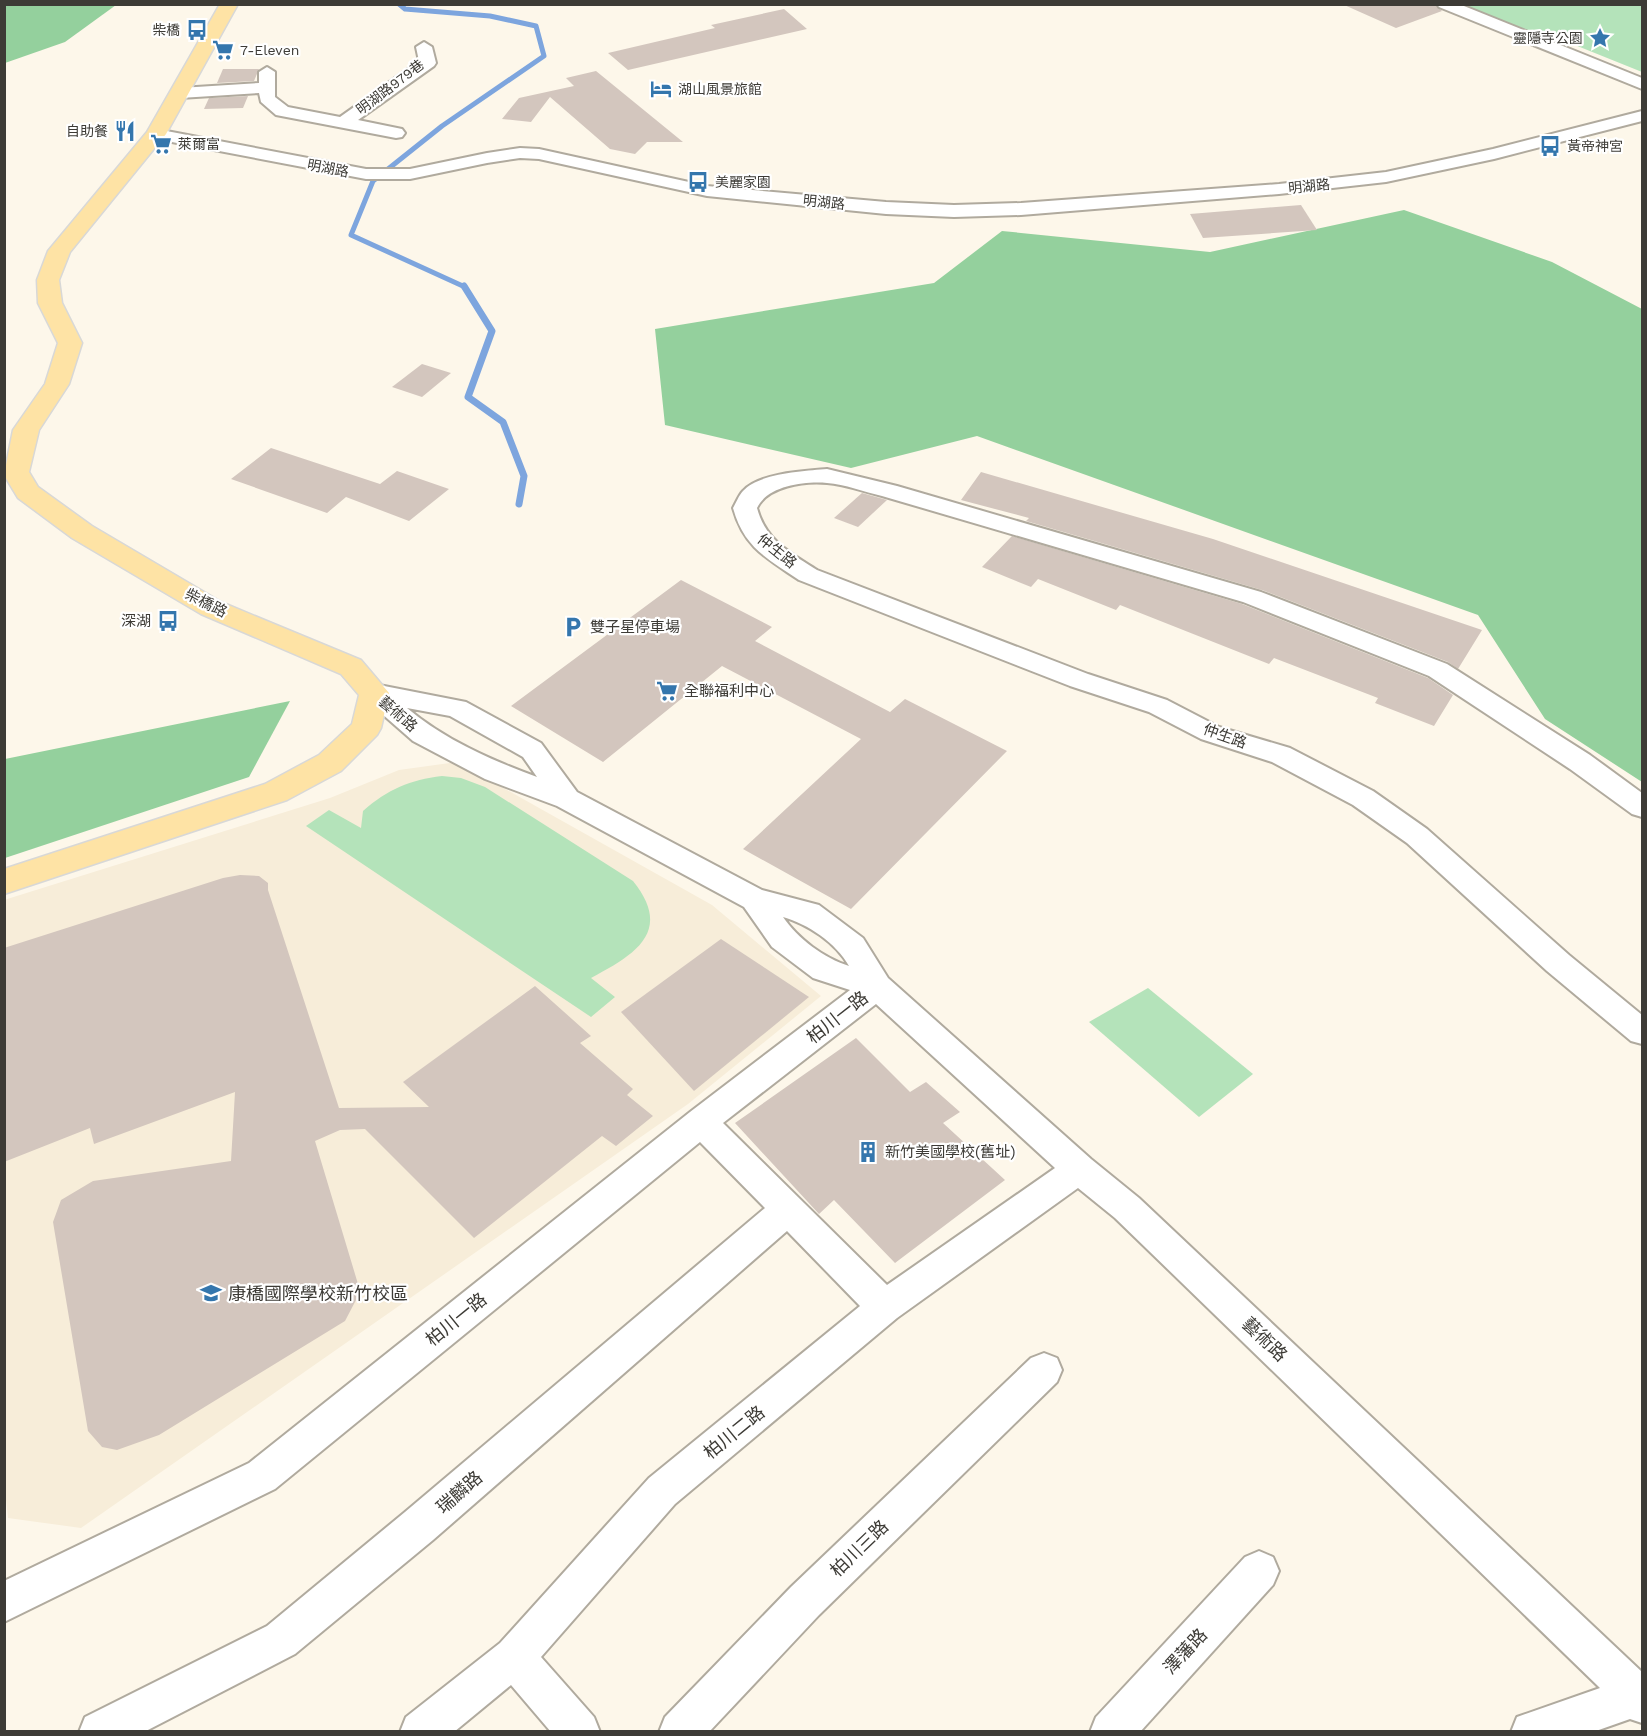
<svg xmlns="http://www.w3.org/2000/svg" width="1647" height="1736" font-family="'Work Sans','Noto Sans TC',sans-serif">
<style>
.built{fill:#f7edd9}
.green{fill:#b4e3ba}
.forest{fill:#94d09d}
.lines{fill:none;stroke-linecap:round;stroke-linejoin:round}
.stream-far1{stroke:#7da5de;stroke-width:5}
.stream{stroke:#7da5de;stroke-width:7}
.building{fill:#d3c6be}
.minor-casing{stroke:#b0aa9e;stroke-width:4}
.major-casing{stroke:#d8d8d7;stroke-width:3}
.minor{fill:#fff;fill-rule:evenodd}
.major{fill:#fee3a5;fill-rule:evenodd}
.labels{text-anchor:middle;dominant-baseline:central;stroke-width:4.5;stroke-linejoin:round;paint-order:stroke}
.far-poi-label{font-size:14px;fill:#3d3b36;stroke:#fff;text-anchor:start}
.far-street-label{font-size:14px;fill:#3d3b36;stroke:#fff}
.street-label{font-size:15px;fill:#3d3b36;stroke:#fff}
.poi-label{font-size:15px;fill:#3d3b36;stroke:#fff;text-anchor:start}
.near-street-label{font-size:18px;fill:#3d3b36;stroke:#fff}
.near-poi-label{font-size:18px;fill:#3d3b36;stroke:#fff;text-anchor:start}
</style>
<rect width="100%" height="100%" fill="#fdf7ea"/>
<!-- built -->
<path class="built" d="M457,762L712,905L821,996L688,1104L81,1528L8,1518L4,1482V900L330,798L399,770Z"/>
<!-- green -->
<g class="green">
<path d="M1444,5H1642V72L1560,39L1547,44Z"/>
<path d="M442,776L461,778L485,787L633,881C674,932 634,955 591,978L615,997L591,1017L306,826L329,810L361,828L363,811C388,789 410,780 442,776Z"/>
<path d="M1148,988L1253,1074L1199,1117L1089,1022Z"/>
</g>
<!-- forest -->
<g class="forest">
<path d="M5,4H116V5L65,42L5,63Z"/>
<path d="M1404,210L1552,262L1642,309V782L1545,719L1478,615L977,436L851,468L665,425L655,329L934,283L1002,231L1210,252Z"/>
<path d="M290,701L249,777L5,858V759Z"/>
</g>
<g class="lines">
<!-- stream-far1 -->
<path class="stream-far1" d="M399,4L405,9L490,16L536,26L544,56L442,126L373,181L351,235L465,287"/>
<!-- stream -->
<path class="stream" d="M464,286L492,331L468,397L503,422L524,476L519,504"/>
</g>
<!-- building -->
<g class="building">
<path d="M1342,4H1435L1442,11L1396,28Z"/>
<path d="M784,9L807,29L628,70L608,53L715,28L711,25Z"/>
<path d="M223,69H259L254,81L217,83Z"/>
<path d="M596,71L683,142H647L635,154L610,149L550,97L531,122L502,119L519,98L574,86L566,78Z"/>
<path d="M248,96L243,108L204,109L209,98Z"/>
<path d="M1301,205L1317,230L1203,238L1190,214Z"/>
<path d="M422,364L451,373L422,397L392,387Z"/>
<path d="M271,448L380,484L397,471L449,489L409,521L346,497L327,513L231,479Z"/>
<path d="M981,472L1213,539L1482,630L1458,669L1448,662L1262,590L1026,521L1029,518L961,500Z"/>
<path d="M862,493L887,500L858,527L834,518Z"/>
<path d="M1012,536L1242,604L1428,678L1453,695L1434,726L1375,703L1378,698L1274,658L1269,664L1120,605L1116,610L1038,579L1031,587L982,567Z"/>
<path d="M681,580L772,627L755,641L890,712L905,699L1007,751L851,909L743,849L861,739L722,666L603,762L511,706Z"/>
<path d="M240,875L259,876L268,883V890L339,1108L429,1107L403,1082L535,986L591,1036L580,1043L633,1089L627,1095L653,1116L616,1146L602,1136L474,1238L365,1129L340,1130L315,1141L358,1284L356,1300L345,1321L159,1435L117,1450L102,1447L88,1431L53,1222L61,1200L93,1181L231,1161L235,1092L94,1144L90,1128L4,1162V948L223,878Z"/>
<path d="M721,939L809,997L694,1091L621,1012Z"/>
<path d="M856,1038L910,1092L926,1082L960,1112L943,1123L1005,1180L895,1263L834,1200L819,1214L735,1123Z"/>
</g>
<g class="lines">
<defs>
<g id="minor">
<path d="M1437,4H1459L1642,78V89L1439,7Z"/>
<path d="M424,42L432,47L436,63L434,66L358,120L402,129L405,133L402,137L396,138L276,115L261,102L259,93L180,98L172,93L180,88L259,83V72L267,67L275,72V97L288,107L340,117L419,61L416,47Z"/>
<path d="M1642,111V121L1494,159L1386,182L1279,194L1021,215L954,217L886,214L707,196L539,159L520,158L487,163L410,179H366L156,139L150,138L147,134L150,130L156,129L366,169H410L487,153L520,148L539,149L707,186L886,202L954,205L1021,203L1279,184L1386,172L1493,149Z"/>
<path d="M827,469L897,486L1261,592L1447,664L1590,755L1642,793V817L1632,814L1570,769L1429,676L1243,602L882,496C864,492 845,484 827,483C804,481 767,486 757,508C766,541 789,552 817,570L1088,674L1167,700L1219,727L1290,748L1373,791L1427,829L1569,955L1642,1015V1044L1631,1041L1547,971L1407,843L1353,805L1272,762L1201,739L1149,712L1070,686L799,580C768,559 744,548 733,508C736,503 739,495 743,491C759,473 804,471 827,469Z"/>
<path d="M374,684L466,702L541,743L577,792L762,890L819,905L863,938L888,978L1091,1159L1139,1198L1642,1672V1723L1630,1719L1593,1732H1511L1517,1717L1600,1688L1115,1218L1078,1188L897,1318L675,1504L541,1657L594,1717L600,1732H551L511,1685L454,1732H400L406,1717L500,1643L649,1478L860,1306L787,1231L433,1540L295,1654L144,1732H79L85,1717L267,1626L405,1512L765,1208L700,1142L275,1489L4,1622V1581L249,1463L690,1112L850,990L813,978L772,947L744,907L557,806L485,779L413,741L365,699L361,693L365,687ZM407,708L450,716L523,757L537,777C491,760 445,740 407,708ZM783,917C808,924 836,943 849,966C824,958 798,939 783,917ZM876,1004L1055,1168L887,1285L723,1123Z"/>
<path d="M1044,1353L1057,1358L1062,1370L1057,1382L819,1615L709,1732H659L665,1717L791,1587L1031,1358Z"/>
<path d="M1259,1551L1273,1557L1279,1571L1273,1585L1140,1732H1090L1096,1717L1245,1557Z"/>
</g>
<path id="major" d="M220,4H238L166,134L70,252L59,280L62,303L82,343L69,384L39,430L29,472L38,487L92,526L221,602L361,660L389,693L381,728L377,735L341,771L287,800L4,894V869L265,784L319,755L352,724L359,695L341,674L201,614L72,538L18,498L4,475L13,430L45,384L58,343L38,303L37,280L48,251L147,132Z"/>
</defs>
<!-- minor casing -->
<use href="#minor" class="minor-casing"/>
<!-- major casing -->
<use href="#major" class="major-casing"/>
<!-- minor -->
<use href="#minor" class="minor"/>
<!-- major -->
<use href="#major" class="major"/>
</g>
<!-- icons -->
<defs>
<symbol id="bus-bare" viewBox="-9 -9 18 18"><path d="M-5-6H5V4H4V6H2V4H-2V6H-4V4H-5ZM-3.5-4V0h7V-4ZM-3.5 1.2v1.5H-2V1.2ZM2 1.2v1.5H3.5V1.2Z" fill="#3476ad" stroke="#fff" stroke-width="2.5" paint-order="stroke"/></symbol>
<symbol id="sight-bare" viewBox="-9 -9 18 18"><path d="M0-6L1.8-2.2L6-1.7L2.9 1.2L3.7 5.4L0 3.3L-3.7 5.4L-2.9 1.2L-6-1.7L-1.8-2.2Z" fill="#3476ad" stroke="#fff" stroke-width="2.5" paint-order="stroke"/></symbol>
<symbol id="supermarket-bare" viewBox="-9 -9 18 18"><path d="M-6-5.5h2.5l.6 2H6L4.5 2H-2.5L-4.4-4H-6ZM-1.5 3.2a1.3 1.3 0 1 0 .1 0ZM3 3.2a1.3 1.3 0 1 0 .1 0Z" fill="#3476ad" stroke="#fff" stroke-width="2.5" paint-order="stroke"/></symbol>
<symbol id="hotel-bare" viewBox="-9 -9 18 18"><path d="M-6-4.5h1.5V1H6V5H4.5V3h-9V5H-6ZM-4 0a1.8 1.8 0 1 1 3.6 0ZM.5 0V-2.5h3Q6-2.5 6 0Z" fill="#3476ad" stroke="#fff" stroke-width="2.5" paint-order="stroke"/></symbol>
<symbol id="restaurant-bare" viewBox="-9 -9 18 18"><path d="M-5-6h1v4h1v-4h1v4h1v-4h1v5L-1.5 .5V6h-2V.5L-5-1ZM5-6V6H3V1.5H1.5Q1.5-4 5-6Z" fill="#3476ad" stroke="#fff" stroke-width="2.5" paint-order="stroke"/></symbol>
<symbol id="parking-bare" viewBox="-9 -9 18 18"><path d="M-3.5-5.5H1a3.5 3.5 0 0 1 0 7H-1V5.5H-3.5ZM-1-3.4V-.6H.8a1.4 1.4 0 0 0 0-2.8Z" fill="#3476ad" stroke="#fff" stroke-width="2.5" paint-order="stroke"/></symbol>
<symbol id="building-bare" viewBox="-9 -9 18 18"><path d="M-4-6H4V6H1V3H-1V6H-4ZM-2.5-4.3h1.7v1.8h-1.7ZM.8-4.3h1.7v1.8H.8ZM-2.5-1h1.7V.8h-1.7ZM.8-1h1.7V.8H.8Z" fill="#3476ad" stroke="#fff" stroke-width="2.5" paint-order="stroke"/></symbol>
<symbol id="school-bare" viewBox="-9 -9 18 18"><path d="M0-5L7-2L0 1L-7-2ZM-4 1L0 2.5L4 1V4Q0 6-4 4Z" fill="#3476ad" stroke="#fff" stroke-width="2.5" paint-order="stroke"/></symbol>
</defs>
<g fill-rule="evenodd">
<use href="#bus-bare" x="182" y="15" width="30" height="30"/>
<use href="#sight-bare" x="1585" y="23" width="30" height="30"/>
<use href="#supermarket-bare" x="208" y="35" width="30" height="30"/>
<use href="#hotel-bare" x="646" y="74" width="30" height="30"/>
<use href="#restaurant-bare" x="110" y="116" width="30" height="30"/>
<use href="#supermarket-bare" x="146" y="129" width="30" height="30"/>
<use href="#bus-bare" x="1535" y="131" width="30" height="30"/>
<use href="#bus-bare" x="683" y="167" width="30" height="30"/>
<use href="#bus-bare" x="153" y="606" width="30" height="30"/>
<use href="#parking-bare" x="558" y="612" width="30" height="30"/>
<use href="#supermarket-bare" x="652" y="676" width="30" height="30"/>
<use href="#building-bare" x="853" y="1137" width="30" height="30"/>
<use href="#school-bare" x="196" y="1278" width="30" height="30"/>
</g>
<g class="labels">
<!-- far-poi labels -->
<g class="far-poi-label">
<text x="180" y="30" text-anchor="end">柴橋</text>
<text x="1583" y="38" text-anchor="end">靈隱寺公園</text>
<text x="240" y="50">7-Eleven</text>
<text x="678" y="89">湖山風景旅館</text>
<text x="108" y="131" text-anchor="end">自助餐</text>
<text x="178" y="144">萊爾富</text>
<text x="1567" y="146">黃帝神宮</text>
<text x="715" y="182">美麗家園</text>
</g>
<!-- far-street labels -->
<g class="far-street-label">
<text transform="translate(390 87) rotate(-37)">明湖路979巷</text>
<text transform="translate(328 168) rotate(11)">明湖路</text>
<text transform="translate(1309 186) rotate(-6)">明湖路</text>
<text transform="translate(824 202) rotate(6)">明湖路</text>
</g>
<!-- street labels -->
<g class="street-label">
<text transform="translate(777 551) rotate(39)">仲生路</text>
<text transform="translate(206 603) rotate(27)">柴橋路</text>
<text transform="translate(398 714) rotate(41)">藝術路</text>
<text transform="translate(1225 736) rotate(20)">仲生路</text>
</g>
<!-- poi labels -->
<g class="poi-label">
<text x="151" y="621" text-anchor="end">深湖</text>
<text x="590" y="627">雙子星停車場</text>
<text x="684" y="691">全聯福利中心</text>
<text x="885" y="1152">新竹美國學校(舊址)</text>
</g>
<!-- near-street labels -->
<g class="near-street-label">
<text transform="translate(837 1017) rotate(-38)">柏川一路</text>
<text transform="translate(456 1319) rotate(-39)">柏川一路</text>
<text transform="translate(1265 1339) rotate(44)">藝術路</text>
<text transform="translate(734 1432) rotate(-39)">柏川二路</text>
<text transform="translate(459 1492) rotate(-41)">瑞麟路</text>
<text transform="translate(859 1548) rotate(-44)">柏川三路</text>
<text transform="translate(1185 1651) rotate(-47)">澤藩路</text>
</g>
<!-- near-poi labels -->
<g class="near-poi-label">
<text x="228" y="1293">康橋國際學校新竹校區</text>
</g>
</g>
<!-- border -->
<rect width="1647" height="1736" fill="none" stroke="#3d3b36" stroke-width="12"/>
</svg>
